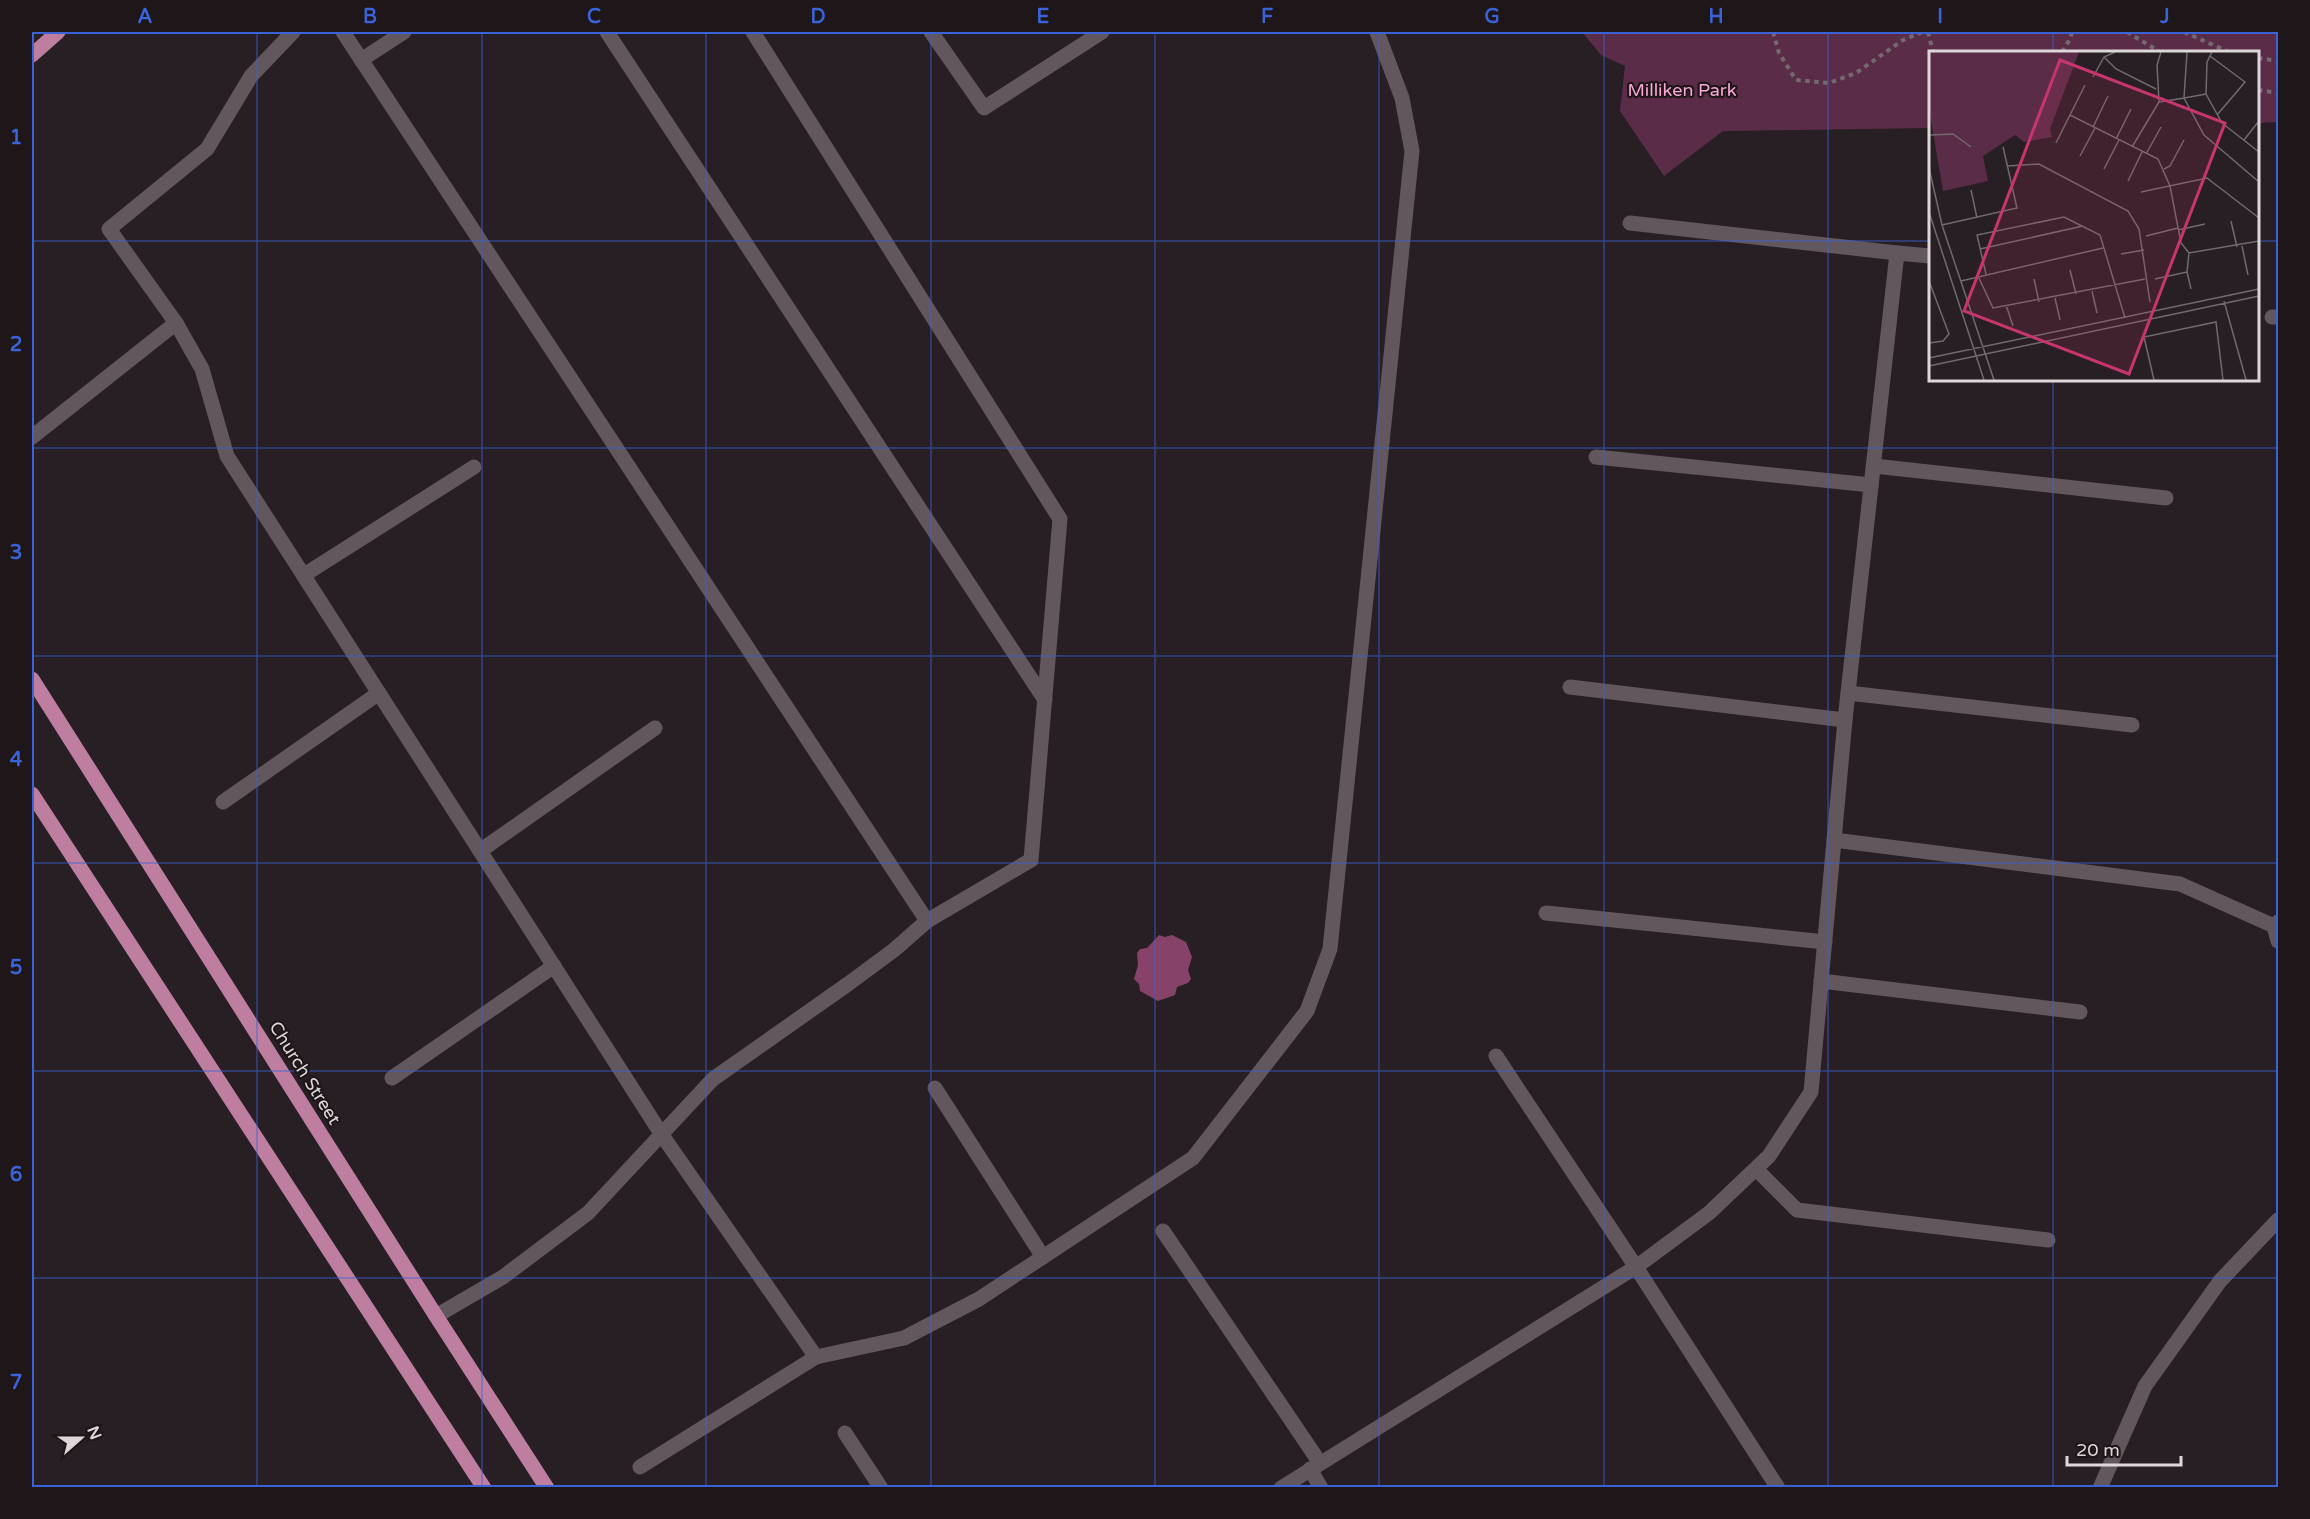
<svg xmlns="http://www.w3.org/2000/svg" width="2310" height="1519" font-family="'Varela Round',sans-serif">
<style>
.green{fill:#5b2c47}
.water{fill:#864268}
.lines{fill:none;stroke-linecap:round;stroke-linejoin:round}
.path{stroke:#726a6e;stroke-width:4;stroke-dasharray:4.5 4.5;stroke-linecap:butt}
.minor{stroke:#61575c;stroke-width:15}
.major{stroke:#be7ea0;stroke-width:15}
.grid{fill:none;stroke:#3a63d8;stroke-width:1.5;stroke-opacity:0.55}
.labels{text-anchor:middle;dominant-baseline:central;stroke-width:4.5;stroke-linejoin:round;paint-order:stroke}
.park-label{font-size:18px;fill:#f8a8d2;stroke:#1f161a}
.street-label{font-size:18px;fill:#ddd7da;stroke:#1f161a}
.inset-road{fill:none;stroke:#70696d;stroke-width:1.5}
.view{fill:#c6356e;fill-opacity:0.15;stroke:#c6356e;stroke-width:3}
.inset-edge{fill:none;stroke:#ddd7da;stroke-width:3}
.neatline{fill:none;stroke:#3a63d8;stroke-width:2}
.grid-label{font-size:20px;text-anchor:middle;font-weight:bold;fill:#3a63d8}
</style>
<rect width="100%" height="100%" fill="#281f24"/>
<!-- green -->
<path class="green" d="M1582,32H2278V122L2258,123V52H1930V128L1723,131L1664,176L1620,111L1625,66L1601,55Z"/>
<!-- water -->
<path class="water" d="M1159,935L1165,937L1172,935L1186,942L1192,957L1188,970L1191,979L1188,983L1177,987L1175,995L1158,1001L1140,991L1139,984L1134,979L1138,965L1137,953L1140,949L1147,948Z"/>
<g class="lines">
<!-- path -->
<g class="path">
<path d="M1773,32L1779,53L1796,80L1829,83L1856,73L1903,40L1922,32"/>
<path d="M1928,32L1933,52"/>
<path d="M2127,32L2160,52"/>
<path d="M2184,32L2229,52"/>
<path d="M2062,52L2070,39L2072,32"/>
<path d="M2258,58L2278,61"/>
<path d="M2258,90L2278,93"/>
</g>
<!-- minor -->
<g class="minor">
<path d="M293,32L251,76L207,149L109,229L176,323L202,369L227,456L662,1135L816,1357"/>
<path d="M343,32L927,921"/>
<path d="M607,32L1045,700"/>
<path d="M931,32L984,108L1102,32"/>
<path d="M361,60L404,32"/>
<path d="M1897,253L1930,256"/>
<path d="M2272,317H2278"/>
<path d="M32,437L176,323"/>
<path d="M1596,457L1871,485"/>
<path d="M1874,466L2166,498"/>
<path d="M304,575L474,467"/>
<path d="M1570,687L1845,720"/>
<path d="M1848,693L2132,725"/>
<path d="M223,802L379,693"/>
<path d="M1834,840L2180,884L2274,926L2278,922"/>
<path d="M480,851L655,728"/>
<path d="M1546,913L1825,942"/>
<path d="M2274,926L2278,941"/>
<path d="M1821,981L2080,1012"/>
<path d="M1496,1056L1636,1267L1778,1488"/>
<path d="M392,1078L554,966"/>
<path d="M935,1088L1043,1257"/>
<path d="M1756,1169L1797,1210L2048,1240"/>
<path d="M1163,1231L1320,1463"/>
<path d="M436,1316L503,1277L588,1213L713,1079L848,984L894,950L927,921L1031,860L1060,519L753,32"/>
<path d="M845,1433L881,1488"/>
<path d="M640,1467L816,1357L904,1338L979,1299L1193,1158L1307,1011L1330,949L1412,151L1402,98L1377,32"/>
<path d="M1310,1469L1321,1488"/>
<path d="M1281,1488L1636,1267L1709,1213L1769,1156L1811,1092L1845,720L1897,253L1630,223"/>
<path d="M2100,1488L2145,1386L2220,1281L2278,1220"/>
</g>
<!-- major -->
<g class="major">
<path d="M32,55L58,32"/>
<path d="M32,679L436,1316L547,1488"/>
<path d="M32,794L484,1488"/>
</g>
</g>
<!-- grid -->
<path class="grid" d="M257,32V1488M482,32V1488M706,32V1488M931,32V1488M1155,32V1488M1379,32V1488M1604,32V1488M1828,32V1488M2053,32V52M32,241H1930M2258,241H2278M2053,380V1488M32,448H2278M32,656H2278M32,863H2278M32,1071H2278M32,1278H2278"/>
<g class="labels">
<!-- park labels -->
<g class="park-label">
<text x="1682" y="90">Milliken Park</text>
</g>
<!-- street labels -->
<g class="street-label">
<text transform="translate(305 1073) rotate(58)">Church Street</text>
</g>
</g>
<!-- overview -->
<g transform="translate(1929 51)">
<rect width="330" height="330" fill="#281f24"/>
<path d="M0,1H150L121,78L123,86L95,91L86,84L54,105L59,130L14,140L0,58Z" fill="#5b2c47"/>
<path class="inset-road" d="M283,1L278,11L277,43L255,47L275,84L330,131M281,5L316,31L288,64M175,6L187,18L227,38M164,26L175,6L186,1M277,43L293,72L330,101M230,51L255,47L258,1M141,64L156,34M164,76L179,45M0,84L24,83L42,96M187,88L202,58M315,89L330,70M127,92L141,64L229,108L241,135L252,192L260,202L330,190M203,96L230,51L228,14L232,1M217,103L232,76M151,105L166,77M79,115L110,113L199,160L210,178L221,251M0,117L13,174L65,329M175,118L190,89M235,118L241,115L255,89M199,130L213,101M42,139L48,167M212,141L278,127L330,167M0,161L55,329M302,170L308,196M13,174L88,157L74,96M249,179L276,173M217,185L249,177M313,195L319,224M51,198L154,175M260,202L258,221L262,238M192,203L215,199M141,219L147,243M57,223L48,184L135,166L171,184L196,267M49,225L64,257L216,228M105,228L110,251M226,228L258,221M0,230L20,283L14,290L0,292M32,230L174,197M163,240L168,262M126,247L131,269M295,250L317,329M77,254L84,275M0,307L330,238M0,315L330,245M225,329L215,286L287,271L294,329"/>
<path class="view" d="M131,9L296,72L200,323L35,260Z"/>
<rect width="330" height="330" class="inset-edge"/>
</g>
<!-- border -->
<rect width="2310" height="1519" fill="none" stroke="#1f161a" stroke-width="66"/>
<!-- north arrow -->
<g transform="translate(81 1438) rotate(69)" stroke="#1f161a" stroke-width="4.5" paint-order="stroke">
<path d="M0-4.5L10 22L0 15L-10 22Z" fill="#ddd7da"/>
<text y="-9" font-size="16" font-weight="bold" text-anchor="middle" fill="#ddd7da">N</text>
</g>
<!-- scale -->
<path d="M2067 1456v9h114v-9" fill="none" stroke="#ddd7da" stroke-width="3"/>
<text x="2076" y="1456" font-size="18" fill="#ddd7da" stroke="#1f161a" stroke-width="4.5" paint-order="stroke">20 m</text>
<rect x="33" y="33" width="2244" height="1453" class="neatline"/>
<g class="grid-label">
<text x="145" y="23">A</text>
<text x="370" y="23">B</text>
<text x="594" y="23">C</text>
<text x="818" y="23">D</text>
<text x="1043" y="23">E</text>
<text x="1267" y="23">F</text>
<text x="1492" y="23">G</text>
<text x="1716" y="23">H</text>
<text x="1940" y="23">I</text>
<text x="2165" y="23">J</text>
<text x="16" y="144">1</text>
<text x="16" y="351">2</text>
<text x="16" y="559">3</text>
<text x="16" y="766">4</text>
<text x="16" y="974">5</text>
<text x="16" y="1181">6</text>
<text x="16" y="1389">7</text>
</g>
</svg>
